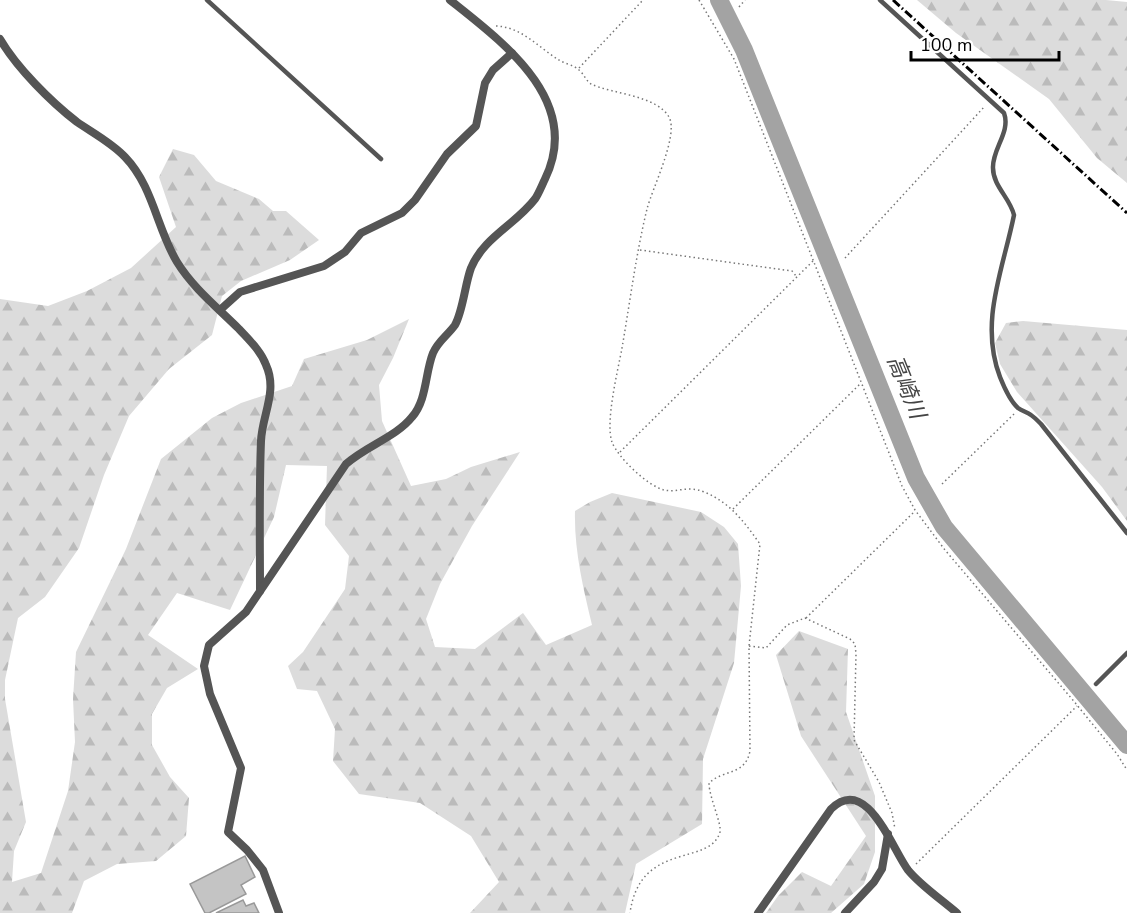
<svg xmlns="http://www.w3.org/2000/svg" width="1127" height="913" font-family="'Nunito Sans','Noto Sans JP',sans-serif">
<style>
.forest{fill:url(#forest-firs)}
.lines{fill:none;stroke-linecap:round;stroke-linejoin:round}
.river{stroke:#a3a3a3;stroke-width:18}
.building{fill:#c4c4c4;stroke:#999;stroke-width:1.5}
.path{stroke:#777;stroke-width:1.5;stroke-dasharray:1.5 3;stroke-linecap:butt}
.service{stroke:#555;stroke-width:4.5}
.minor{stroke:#555;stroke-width:8}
.rail{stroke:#000;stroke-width:3;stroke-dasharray:9 3 1.5 3;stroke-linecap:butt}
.labels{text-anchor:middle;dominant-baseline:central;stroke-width:6;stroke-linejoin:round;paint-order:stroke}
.water-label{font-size:22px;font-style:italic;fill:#444;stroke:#fff}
</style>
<defs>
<pattern id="forest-firs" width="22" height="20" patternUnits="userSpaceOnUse" patternTransform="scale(1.5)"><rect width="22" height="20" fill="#dcdcdc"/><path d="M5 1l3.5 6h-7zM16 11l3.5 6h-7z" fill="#bbb"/></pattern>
</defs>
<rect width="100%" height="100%" fill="#fff"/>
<!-- forest -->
<g class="forest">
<path d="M917,0H1106L1127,2V183L1097,158L1049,99L956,33Z"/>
<path d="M173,149L194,155L216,181L259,199L273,211H286L319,240L290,260L241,281L222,296L212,335L169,369L129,416L104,475L79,548L45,597L18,618L5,680V699L26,822L14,851L12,882L41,873L68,791L75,742L73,699L76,652L126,549L161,459L212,418L241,403L292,386L304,359L367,340L409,319L393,358L379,385L382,421L411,486L446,479L471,467L520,452L472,526L440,584L426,619L435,647L475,649L523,613L546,645L592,625C583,587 574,550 575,511L590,502L612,493L701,512L724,527L738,544L741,586L734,663L703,759L702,824L636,864L625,913H470L499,882L471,836L420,803L359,794L333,761L335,729L317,691L297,689L288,666L303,652L345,589L349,556L325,525L327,466L286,465L274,517L230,610L177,593L148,635L198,669L167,688L152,714V745L170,777L189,798L186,836L156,861L117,864L84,881L72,913H0V299L48,306L87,291L131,268L176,227L159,177Z"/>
<path d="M1023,321L1127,330V521L1102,487L1017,392L1000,364L995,343L1006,323Z"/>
<path d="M799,631L848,649L846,712L875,796V852L864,884L831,913H766L778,896L802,872L831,886L866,836L801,736L776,655Z"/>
</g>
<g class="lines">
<!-- river -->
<path class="river" d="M719,0L744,50L916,478L944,527L1127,745"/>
</g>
<!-- building -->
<g class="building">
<path d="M245,856L255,877L241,885L246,894L209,913H205L190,884Z"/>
<path d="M243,900L246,906L254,903L259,913H216Z"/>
</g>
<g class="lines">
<!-- path -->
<g class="path">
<path d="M699,0L734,59L902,486L915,510L945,550L1072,699L1117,754L1127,770"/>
<path d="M739,7L745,0"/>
<path d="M496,26C522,27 539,48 559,60C565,64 574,65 579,70C584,74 586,81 591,84C612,94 656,95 669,117C679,135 652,189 647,209C636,254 630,302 622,348C618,370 605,422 612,442C618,458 648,486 664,490C677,493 688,485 704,492C730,502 745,523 760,544L749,646L750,751C745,776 724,769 709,783C709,797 722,824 720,832C710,867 640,840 630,913"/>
<path d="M579,68L643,0"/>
<path d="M640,250L792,271L796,276"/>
<path d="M845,258L985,106"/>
<path d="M620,452L814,260"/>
<path d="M942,484L1014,414"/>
<path d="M733,509L860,384"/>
<path d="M806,618L914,512"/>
<path d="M749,646L766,648L787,625L805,618L850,639L855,644L856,654L854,740L879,782L892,813L895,829"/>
<path d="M916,864L1077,706"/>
</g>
<!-- service -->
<g class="service">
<path d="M207,0L381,159"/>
<path d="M880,0L1004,113C1011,132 992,149 993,168C993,186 1010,198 1014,215C1003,270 979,322 1000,377C1004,387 1010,401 1018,408C1022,411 1027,412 1031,415C1034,417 1038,421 1041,424L1127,533"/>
<path d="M1096,684L1127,653"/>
</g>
<!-- minor -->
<g class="minor">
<path d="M0,39C17,68 51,102 77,122C93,133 112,143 125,157C153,186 157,229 177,262C193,288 218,308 239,329C249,340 261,351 266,365C278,391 262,415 261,441C259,491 260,541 260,591"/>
<path d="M220,310L240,292L324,266L345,252L361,233L402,213L415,200L447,154L476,126L485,83L493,70L512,53"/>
<path d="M279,913L263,870L247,850L228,832L241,768L210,694L204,666L209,645L246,612L346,464C366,446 396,437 412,417C427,400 425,373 433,353C438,341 448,335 455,325C463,311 465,284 471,268C484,237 515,225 535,199C539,193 542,185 545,179C583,101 504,43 450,0"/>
<path d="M758,913L831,809C867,774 892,849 908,870C920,885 942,900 957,913"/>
<path d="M845,913L874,882L882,869L888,834"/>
</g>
<!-- rail -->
<path class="rail" d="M893,0L1127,213"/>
</g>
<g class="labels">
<!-- water labels -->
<g class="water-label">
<text transform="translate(906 387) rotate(68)">高崎川</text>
</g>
</g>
<!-- scale -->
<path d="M911 51v9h148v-9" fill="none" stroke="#000000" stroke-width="3"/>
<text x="920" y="51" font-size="18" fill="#000000" stroke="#ffffff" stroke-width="4.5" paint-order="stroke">100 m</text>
</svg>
